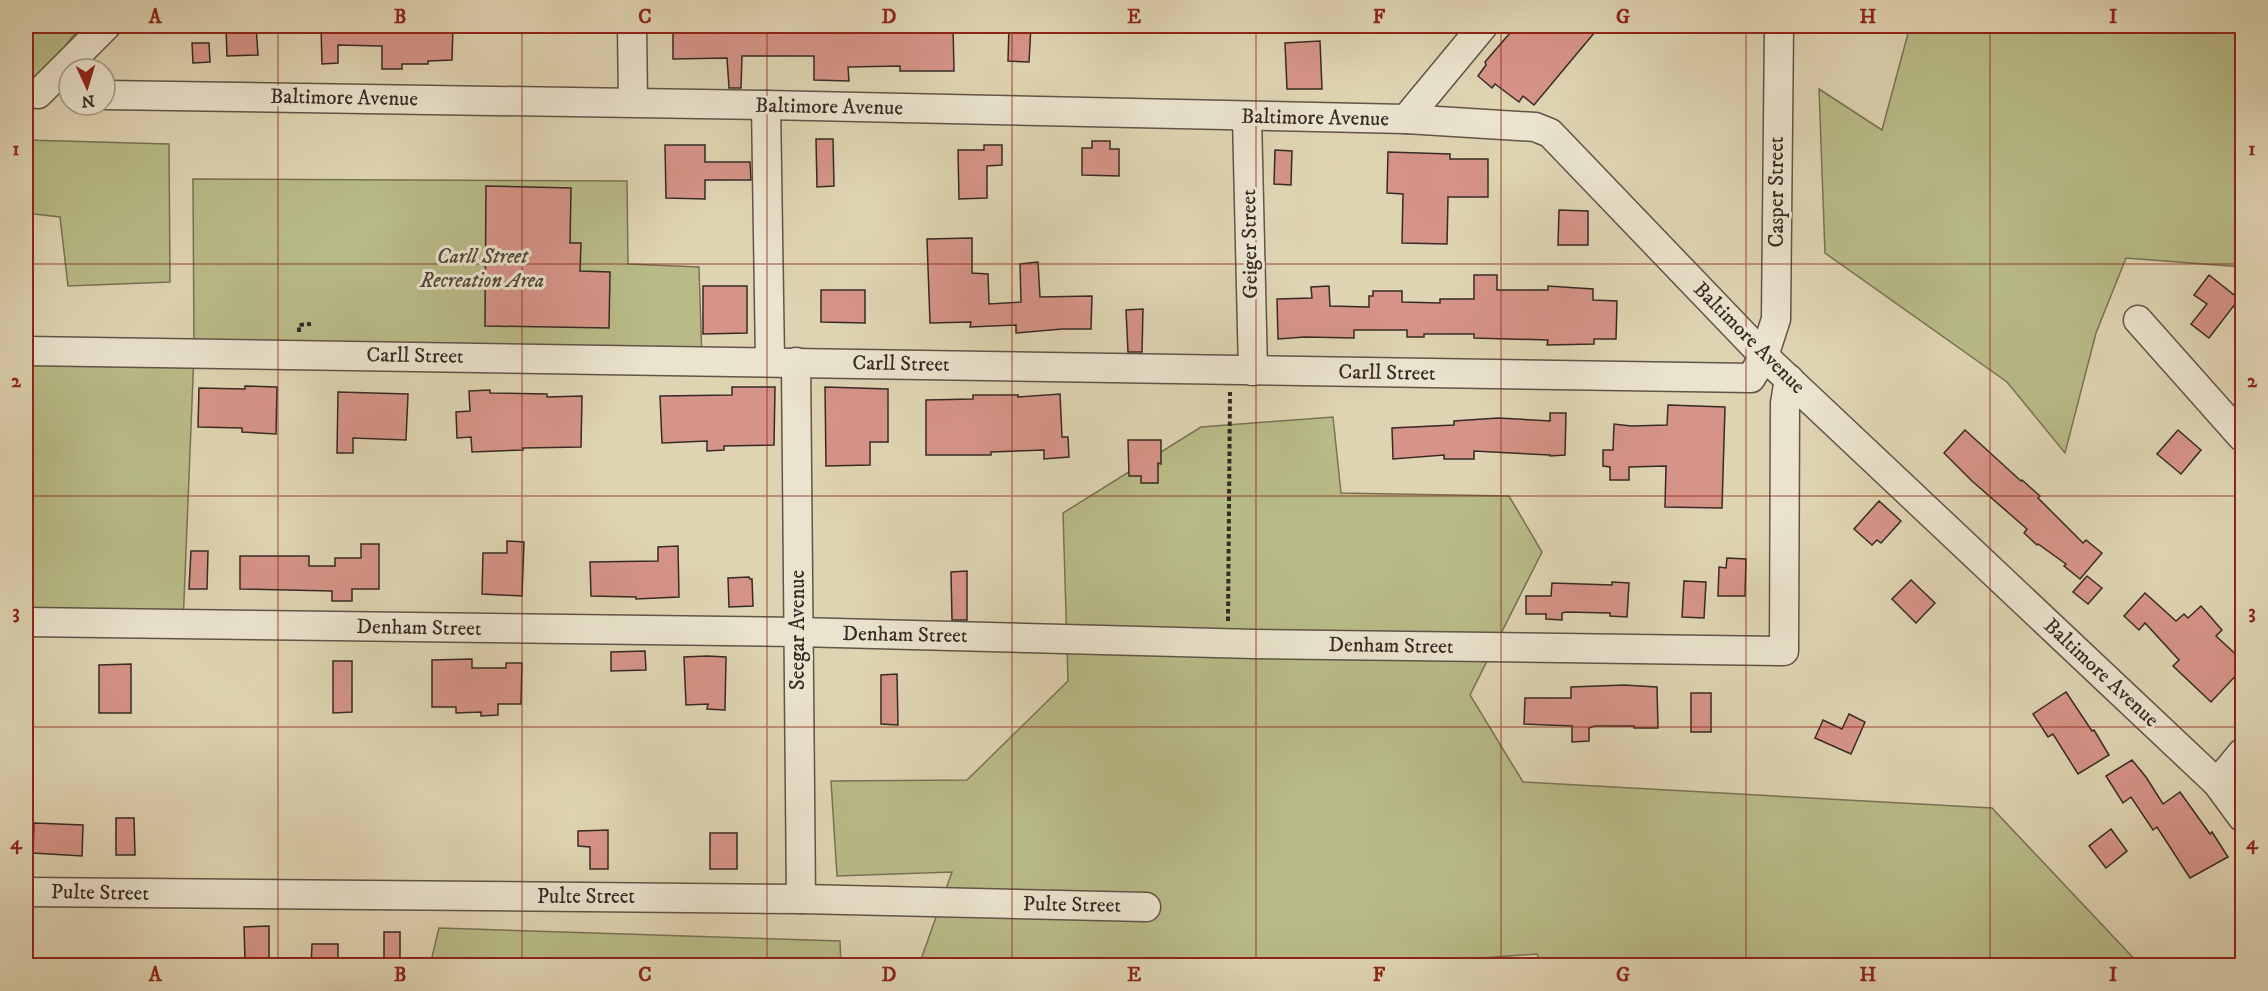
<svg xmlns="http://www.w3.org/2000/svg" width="2268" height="991" font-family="'IM FELL DW Pica',serif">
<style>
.green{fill:#b8bb87;stroke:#787256;stroke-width:1.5}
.building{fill:#d69488;stroke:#372a25;stroke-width:1.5}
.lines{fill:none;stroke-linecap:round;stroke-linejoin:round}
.minor-casing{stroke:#615448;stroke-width:31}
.path{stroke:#372a25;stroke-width:4;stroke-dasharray:4.5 3;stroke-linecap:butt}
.minor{stroke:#eae3cd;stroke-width:28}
.grid{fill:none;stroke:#8f2418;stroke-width:1.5;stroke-opacity:0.55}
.labels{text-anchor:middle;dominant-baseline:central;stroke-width:6;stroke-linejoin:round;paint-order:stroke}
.street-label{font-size:21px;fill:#372a25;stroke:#eae3cd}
.park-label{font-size:21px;font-style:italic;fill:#514739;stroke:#eae3cd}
.neatline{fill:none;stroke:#8f2418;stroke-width:2}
.grid-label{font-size:20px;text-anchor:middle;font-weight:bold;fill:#8f2418}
</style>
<rect width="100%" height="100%" fill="#dfd4b2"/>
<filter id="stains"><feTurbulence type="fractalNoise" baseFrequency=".00333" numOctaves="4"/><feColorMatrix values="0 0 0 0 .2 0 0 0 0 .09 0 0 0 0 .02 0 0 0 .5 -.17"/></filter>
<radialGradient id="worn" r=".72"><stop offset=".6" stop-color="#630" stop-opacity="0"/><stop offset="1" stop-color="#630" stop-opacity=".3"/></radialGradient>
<!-- green -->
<g class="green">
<path d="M26,26H81L26,96Z"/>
<path d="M1910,26H2242V267L2126,258L2096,333L2065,453L2007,382L1825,253L1819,89L1882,130Z"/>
<path d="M26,140L169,144L170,282L68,286L60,217L26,213Z"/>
<path d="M193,179L627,181L628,264L699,267L702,361L194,353L183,625L26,622V351L194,353Z"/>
<path d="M1333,417L1341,493L1509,496L1542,552L1470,695L1523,782L1992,808L2140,965L1542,966L1537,954L1453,960L1448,966L919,965L952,872L837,876L831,781L967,780L1068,681L1063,513L1201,427Z"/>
<path d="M439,928L840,941L841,965H430Z"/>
</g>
<!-- building -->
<g class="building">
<path d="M226,26H256L258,55L227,56Z"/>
<path d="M321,26H453L452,60L428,61V64H402V69H382V46L338,45V63L322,64Z"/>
<path d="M673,26H799V30L860,31V26H953L954,71H900V66L848,67L849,81L814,80V56H742L741,88H729L727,58L673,59Z"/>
<path d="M1009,26H1031L1029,62L1008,61Z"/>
<path d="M1516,26H1600L1534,105L1523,96L1519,102L1495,84L1492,88L1478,76L1486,65L1485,62Z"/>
<path d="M1320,41L1322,89H1287L1285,43Z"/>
<path d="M192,43H209L210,62L193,63Z"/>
<path d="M816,139H833L834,186L817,187Z"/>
<path d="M1092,141H1110V149H1119V176L1082,175V148H1092Z"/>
<path d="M665,145H705V162H750L751,180H705V199L666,198Z"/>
<path d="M984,145H1002V165L987,166V198L959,199L958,150H984Z"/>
<path d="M1275,150L1292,151L1291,185L1274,184Z"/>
<path d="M1388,152L1450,154V159H1488V197H1448L1447,244L1402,243L1403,194L1387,193Z"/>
<path d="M486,186L571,188L570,243H581L580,271L610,272L609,328L485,326Z"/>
<path d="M1559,210L1588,211V245H1558Z"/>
<path d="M972,238V273L988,274L989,304L1021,302L1020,264L1038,262L1040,297L1092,296L1091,329H1062L1016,333V325L970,327L971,322L930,323L927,239Z"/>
<path d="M1474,275H1497V290H1548V286L1593,289V300L1617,301L1616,339H1594V344L1547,345L1548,340L1474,338V334H1424V337H1407V330H1354V338L1305,337L1278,339L1277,299L1312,298L1311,287L1329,286L1330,306L1369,307V296H1373V291H1402V302L1440,303V299H1474Z"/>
<path d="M2209,275L2239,299L2209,338L2191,324L2207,304L2194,295Z"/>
<path d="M703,286H747V333L703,334Z"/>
<path d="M821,290H865V323L821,322Z"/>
<path d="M1143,309L1142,352H1128L1126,310Z"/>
<path d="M245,386L277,387L276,434L242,432V428L198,427L199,388L245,389Z"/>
<path d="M732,387H775L774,445L724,446V450L707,451V441L662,443L660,396L732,395Z"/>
<path d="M825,387L888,389V442H870V465L826,466Z"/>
<path d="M490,390V393L547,394V397L582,396L581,447L523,448V450L472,452L471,437L457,438L456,412L470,411L469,391Z"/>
<path d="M338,392L408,394L406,440L353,438V453H337Z"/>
<path d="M1060,394L1062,437H1068L1069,457L1044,459V450L991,452V455H926V400L973,399V395H1018V397Z"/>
<path d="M1668,405L1725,407L1722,508L1665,507L1666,466L1629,467V480H1610V467L1603,466V450H1613L1614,424L1631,426L1667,425Z"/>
<path d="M1550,413H1566L1565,455L1550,456V455L1474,451V459H1444V455L1393,459L1392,428L1454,425V421L1498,418L1550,421Z"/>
<path d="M1965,430L2021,481L2022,480L2040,496L2038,498L2083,543L2086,540L2102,553L2080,579L2064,566L2066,564L2038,544L2037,545L2024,533L2027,529L1972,481L1944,453Z"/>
<path d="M2178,430L2201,450L2181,474L2157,454Z"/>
<path d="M1128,440H1161V464L1158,463V483H1141V476H1129Z"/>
<path d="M1879,501L1901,521L1881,543L1877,540L1872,545L1854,529Z"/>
<path d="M507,541L524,542L522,596L482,594L483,553H507Z"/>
<path d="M361,544H379V589H352V601H332V591L240,589V556H309V566H335V558H361Z"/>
<path d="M678,546L679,597L636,599V597L591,596L590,562L658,561V547Z"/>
<path d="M191,551H208L207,589H189Z"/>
<path d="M1727,558L1746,559L1745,596H1718L1719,567L1726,568Z"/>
<path d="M967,571V620H952L951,572Z"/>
<path d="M2087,576L2102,588L2088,604L2073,592Z"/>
<path d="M749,577L750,579H752L753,606L729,607L728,578Z"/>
<path d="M1911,580L1935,603L1916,623L1892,599Z"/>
<path d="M1684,581L1706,582L1704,618L1682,617Z"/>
<path d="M1612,582L1629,583L1627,617L1610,616V613L1566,612L1562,613V620L1546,619V614H1526V596H1551L1552,583L1612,585Z"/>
<path d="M2145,593L2176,621L2184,614L2188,618L2201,606L2222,630L2216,636L2242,660V669L2211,702L2173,666L2179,660L2145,623L2139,630L2124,616Z"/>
<path d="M645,651L646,670L611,671V652Z"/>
<path d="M707,656L726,657L725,710L707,709L708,704L686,705L684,657Z"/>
<path d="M472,659V668H506V663H522L521,704H498V715L481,716V712L456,713V707H432V660Z"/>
<path d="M333,661H352V712L333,713Z"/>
<path d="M131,664V713H99V665Z"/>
<path d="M897,674L898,725L881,724V675Z"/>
<path d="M1624,685L1657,687L1658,728H1634V726H1595L1589,728V741L1572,742V726L1524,724L1525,698H1571V687Z"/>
<path d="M2066,692L2092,731L2094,730L2109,755L2078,774L2053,734L2048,737L2033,714Z"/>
<rect x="1691" y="693" width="20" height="39"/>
<path d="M1849,714L1865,722L1851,754L1815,738L1823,720L1842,729Z"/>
<path d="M2132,760L2146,777L2163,804L2180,792L2210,834L2212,832L2228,857L2190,878L2157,827L2153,830L2131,797L2123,803L2106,776Z"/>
<path d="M116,818H134L135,855H116Z"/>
<path d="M34,823L83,825L82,856L33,853Z"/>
<path d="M2111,829L2127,851L2106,868L2089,846Z"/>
<path d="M608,830V869H590V847L578,846V831Z"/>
<rect x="710" y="833" width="27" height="36"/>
<path d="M269,926V960L245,961L244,927Z"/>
<rect x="384" y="932" width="16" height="34"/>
<path d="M312,944H338V966H311Z"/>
</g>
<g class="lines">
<defs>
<g id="minor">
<path d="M632,26L633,102"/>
<path d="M38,94L106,26"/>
<path d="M105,95L766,105L1406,119L1535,127L1550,133L1764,356L2217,783L2242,817"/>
<path d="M766,105L770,362"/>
<path d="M1247,117L1253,371"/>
<path d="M1406,119L1483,26"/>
<path d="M2138,320L2242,437"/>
<path d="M26,351L1751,378L1764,356L1776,319L1779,26"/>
<path d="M796,362L801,899"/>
<path d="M26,622L798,632L1254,644L1784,651L1785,403L1789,379"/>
<path d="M2217,783L2242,753"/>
<path d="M26,892L801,899L1146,907"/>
</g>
</defs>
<!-- minor casing -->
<use href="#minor" class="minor-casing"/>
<!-- path -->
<g class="path">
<path d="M299,332V325L311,324"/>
<path d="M1228,621L1230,392"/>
</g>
<!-- minor -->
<use href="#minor" class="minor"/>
</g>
<!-- grid -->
<path class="grid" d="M278,26V966M522,26V966M767,26V966M1012,26V966M1256,26V966M1501,26V966M1746,26V966M1990,26V966M26,264H2242M26,496H2242M26,727H2242"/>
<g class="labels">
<!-- street labels -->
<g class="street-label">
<text transform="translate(344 98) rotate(1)">Baltimore Avenue</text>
<text transform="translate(829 107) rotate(1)">Baltimore Avenue</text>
<text transform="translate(1315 118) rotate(1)">Baltimore Avenue</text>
<text transform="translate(1777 192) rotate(-90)">Casper Street</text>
<text transform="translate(1250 244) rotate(-91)">Geiger Street</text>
<text transform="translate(1749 338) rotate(45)">Baltimore Avenue</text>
<text transform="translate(415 356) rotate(1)">Carll Street</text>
<text transform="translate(901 364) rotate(1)">Carll Street</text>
<text transform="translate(1387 373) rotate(1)">Carll Street</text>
<text transform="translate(419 628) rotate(1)">Denham Street</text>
<text transform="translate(798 630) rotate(-90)">Seegar Avenue</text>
<text transform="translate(905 635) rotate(1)">Denham Street</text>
<text transform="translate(1391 646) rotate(1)">Denham Street</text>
<text transform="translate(2101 673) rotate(43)">Baltimore Avenue</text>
<text transform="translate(100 893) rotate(1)">Pulte Street</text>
<text x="586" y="897">Pulte Street</text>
<text transform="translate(1072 905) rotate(1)">Pulte Street</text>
</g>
<!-- park labels -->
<g class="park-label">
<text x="482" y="257">Carll Street<tspan x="482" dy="24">Recreation Area</tspan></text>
</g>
</g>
<!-- margin -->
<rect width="2268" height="991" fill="none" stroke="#dfd4b2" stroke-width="66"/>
<!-- north arrow -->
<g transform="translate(87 87) rotate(176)"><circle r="28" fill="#eae3cd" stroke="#a2998a" stroke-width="1.5"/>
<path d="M0-4.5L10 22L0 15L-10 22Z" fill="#8f2418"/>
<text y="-9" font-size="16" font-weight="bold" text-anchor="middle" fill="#372a25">N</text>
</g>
<rect x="33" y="33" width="2202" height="925" class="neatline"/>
<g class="grid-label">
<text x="155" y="23">A</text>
<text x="400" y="23">B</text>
<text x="645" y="23">C</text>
<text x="889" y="23">D</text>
<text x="1134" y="23">E</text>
<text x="1379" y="23">F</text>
<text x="1623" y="23">G</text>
<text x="1868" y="23">H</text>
<text x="2113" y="23">I</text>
<text x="16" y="155">1</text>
<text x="2252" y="155">1</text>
<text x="16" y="387">2</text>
<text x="2252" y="387">2</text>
<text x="16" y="618">3</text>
<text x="2252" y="618">3</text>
<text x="16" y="849">4</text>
<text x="2252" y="849">4</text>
<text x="155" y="981">A</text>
<text x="400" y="981">B</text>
<text x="645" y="981">C</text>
<text x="889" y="981">D</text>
<text x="1134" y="981">E</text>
<text x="1379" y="981">F</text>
<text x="1623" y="981">G</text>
<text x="1868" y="981">H</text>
<text x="2113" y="981">I</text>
</g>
<rect width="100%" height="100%" filter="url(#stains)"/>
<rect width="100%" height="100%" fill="url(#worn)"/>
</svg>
